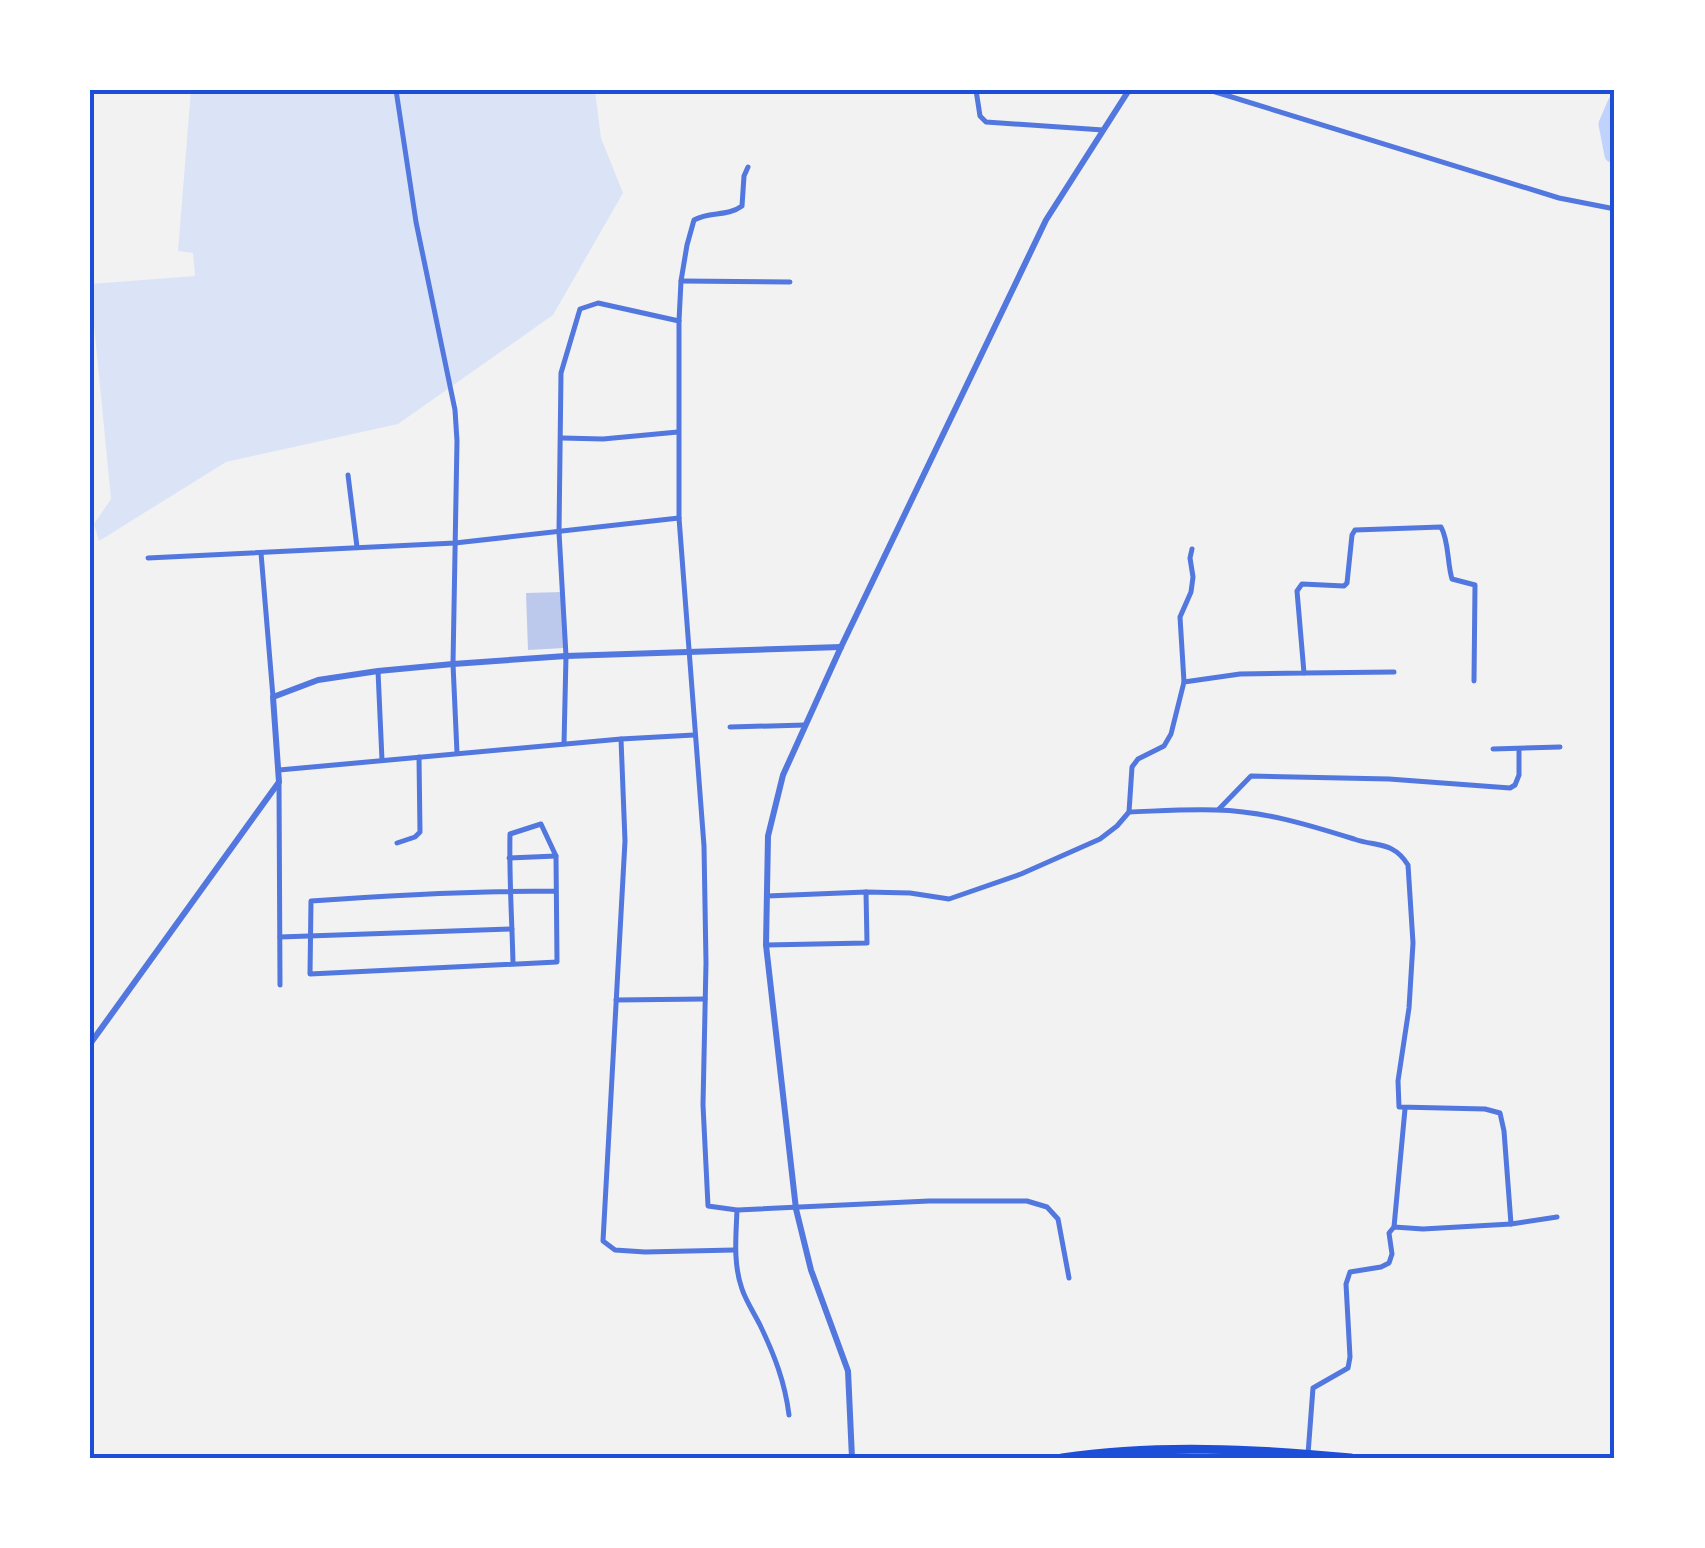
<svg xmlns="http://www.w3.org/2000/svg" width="1705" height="1548" font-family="Inter,sans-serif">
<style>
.green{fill:#dbe4f7}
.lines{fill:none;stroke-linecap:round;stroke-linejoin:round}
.river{stroke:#bfd3fe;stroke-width:15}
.building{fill:#bdc9ec}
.minor{stroke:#5277de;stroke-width:5}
.tertiary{stroke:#5277de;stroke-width:6}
.primary{stroke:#1d4ed8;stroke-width:9}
.neatline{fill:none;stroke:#1d4ed8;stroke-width:4}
</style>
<rect width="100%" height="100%" fill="#f2f2f2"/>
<!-- green -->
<path class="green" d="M191,90H595L601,138L623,193L553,315L398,424L226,462L99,541L94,524L111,499L90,284L195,276L193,253L178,251Z"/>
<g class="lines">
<!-- river -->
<path class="river" d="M1615,103L1606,124L1612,155L1615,156"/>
</g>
<!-- building -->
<path class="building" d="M563,592L564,648L528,650L526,593Z"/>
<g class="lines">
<!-- minor -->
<g class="minor">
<path d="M396,90L416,222L455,410L457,441L453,664L457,753"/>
<path d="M976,90L980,116L986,122L1103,130"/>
<path d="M1209,90L1559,198L1615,209"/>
<path d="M748,167L744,176L742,206C727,217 710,211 694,220L687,245L681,281L679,321V518L704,846L706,963L703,1105L708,1206L737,1210C736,1236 733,1264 742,1289C746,1301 754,1313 760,1325C774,1354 785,1382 789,1415"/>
<path d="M681,281L790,282"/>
<path d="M562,438L603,439L678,432"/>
<path d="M348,475L357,547"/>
<path d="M261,553L273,697"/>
<path d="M148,558L455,543L679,518"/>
<path d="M378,671L382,760"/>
<path d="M1304,673L1394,672"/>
<path d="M1184,682L1180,617L1191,592L1193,577L1190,558L1192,549"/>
<path d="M730,727L805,725"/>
<path d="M621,739L625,841L603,1241L615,1250L645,1252L734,1250"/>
<path d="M564,744L566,656L559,532L561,373L580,309L598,303L679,321"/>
<path d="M1493,749L1560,747"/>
<path d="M279,770L621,739L694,735"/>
<path d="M279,782L280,985"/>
<path d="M1219,809L1251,776L1389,779L1510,788L1515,785L1519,775V750"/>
<path d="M1129,812C1158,811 1187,809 1216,810C1264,811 1309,825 1354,839C1377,847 1393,841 1408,865L1413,943L1409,1008L1398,1081L1399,1107L1485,1109L1500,1113L1504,1131L1511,1224L1557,1217"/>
<path d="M397,843L415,837L420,832L419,757"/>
<path d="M509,858L556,856"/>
<path d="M767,896L866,892L910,893L949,899L1021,874L1100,839L1117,826L1129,812L1132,767L1138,759L1164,746L1171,734L1184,682L1240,674L1304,673L1297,591L1302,584L1344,586L1347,583L1352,535L1355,530L1441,527C1449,541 1447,562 1452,579L1475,585L1474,681"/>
<path d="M280,937L512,929"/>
<path d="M766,945L867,943L866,892"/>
<path d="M513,963C512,920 509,877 510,834L541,824L556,856L557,962L310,974L311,901C393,895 474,891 556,891"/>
<path d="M616,1000L705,999"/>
<path d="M738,1210L929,1201H1027L1047,1207L1058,1219L1069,1278"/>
<path d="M1394,1227L1405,1109"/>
<path d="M1308,1454L1313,1388L1348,1368L1350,1357L1346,1284L1350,1272L1381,1267L1389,1263L1392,1254L1389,1233L1394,1227L1423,1229L1511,1224"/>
</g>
<!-- tertiary -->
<g class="tertiary">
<path d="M90,1044L279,782L273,697L318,680L378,671L453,664L566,656L841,647"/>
<path d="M852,1458L848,1371L811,1270L796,1209L766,945L768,836L783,775L841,647L1046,220L1129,90"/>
</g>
<!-- primary -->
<path class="primary" d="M1062,1458C1156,1444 1257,1449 1351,1458"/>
</g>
<!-- border -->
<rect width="1705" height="1548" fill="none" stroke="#ffffff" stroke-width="185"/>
<rect x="92" y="92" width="1520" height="1364" class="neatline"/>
</svg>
